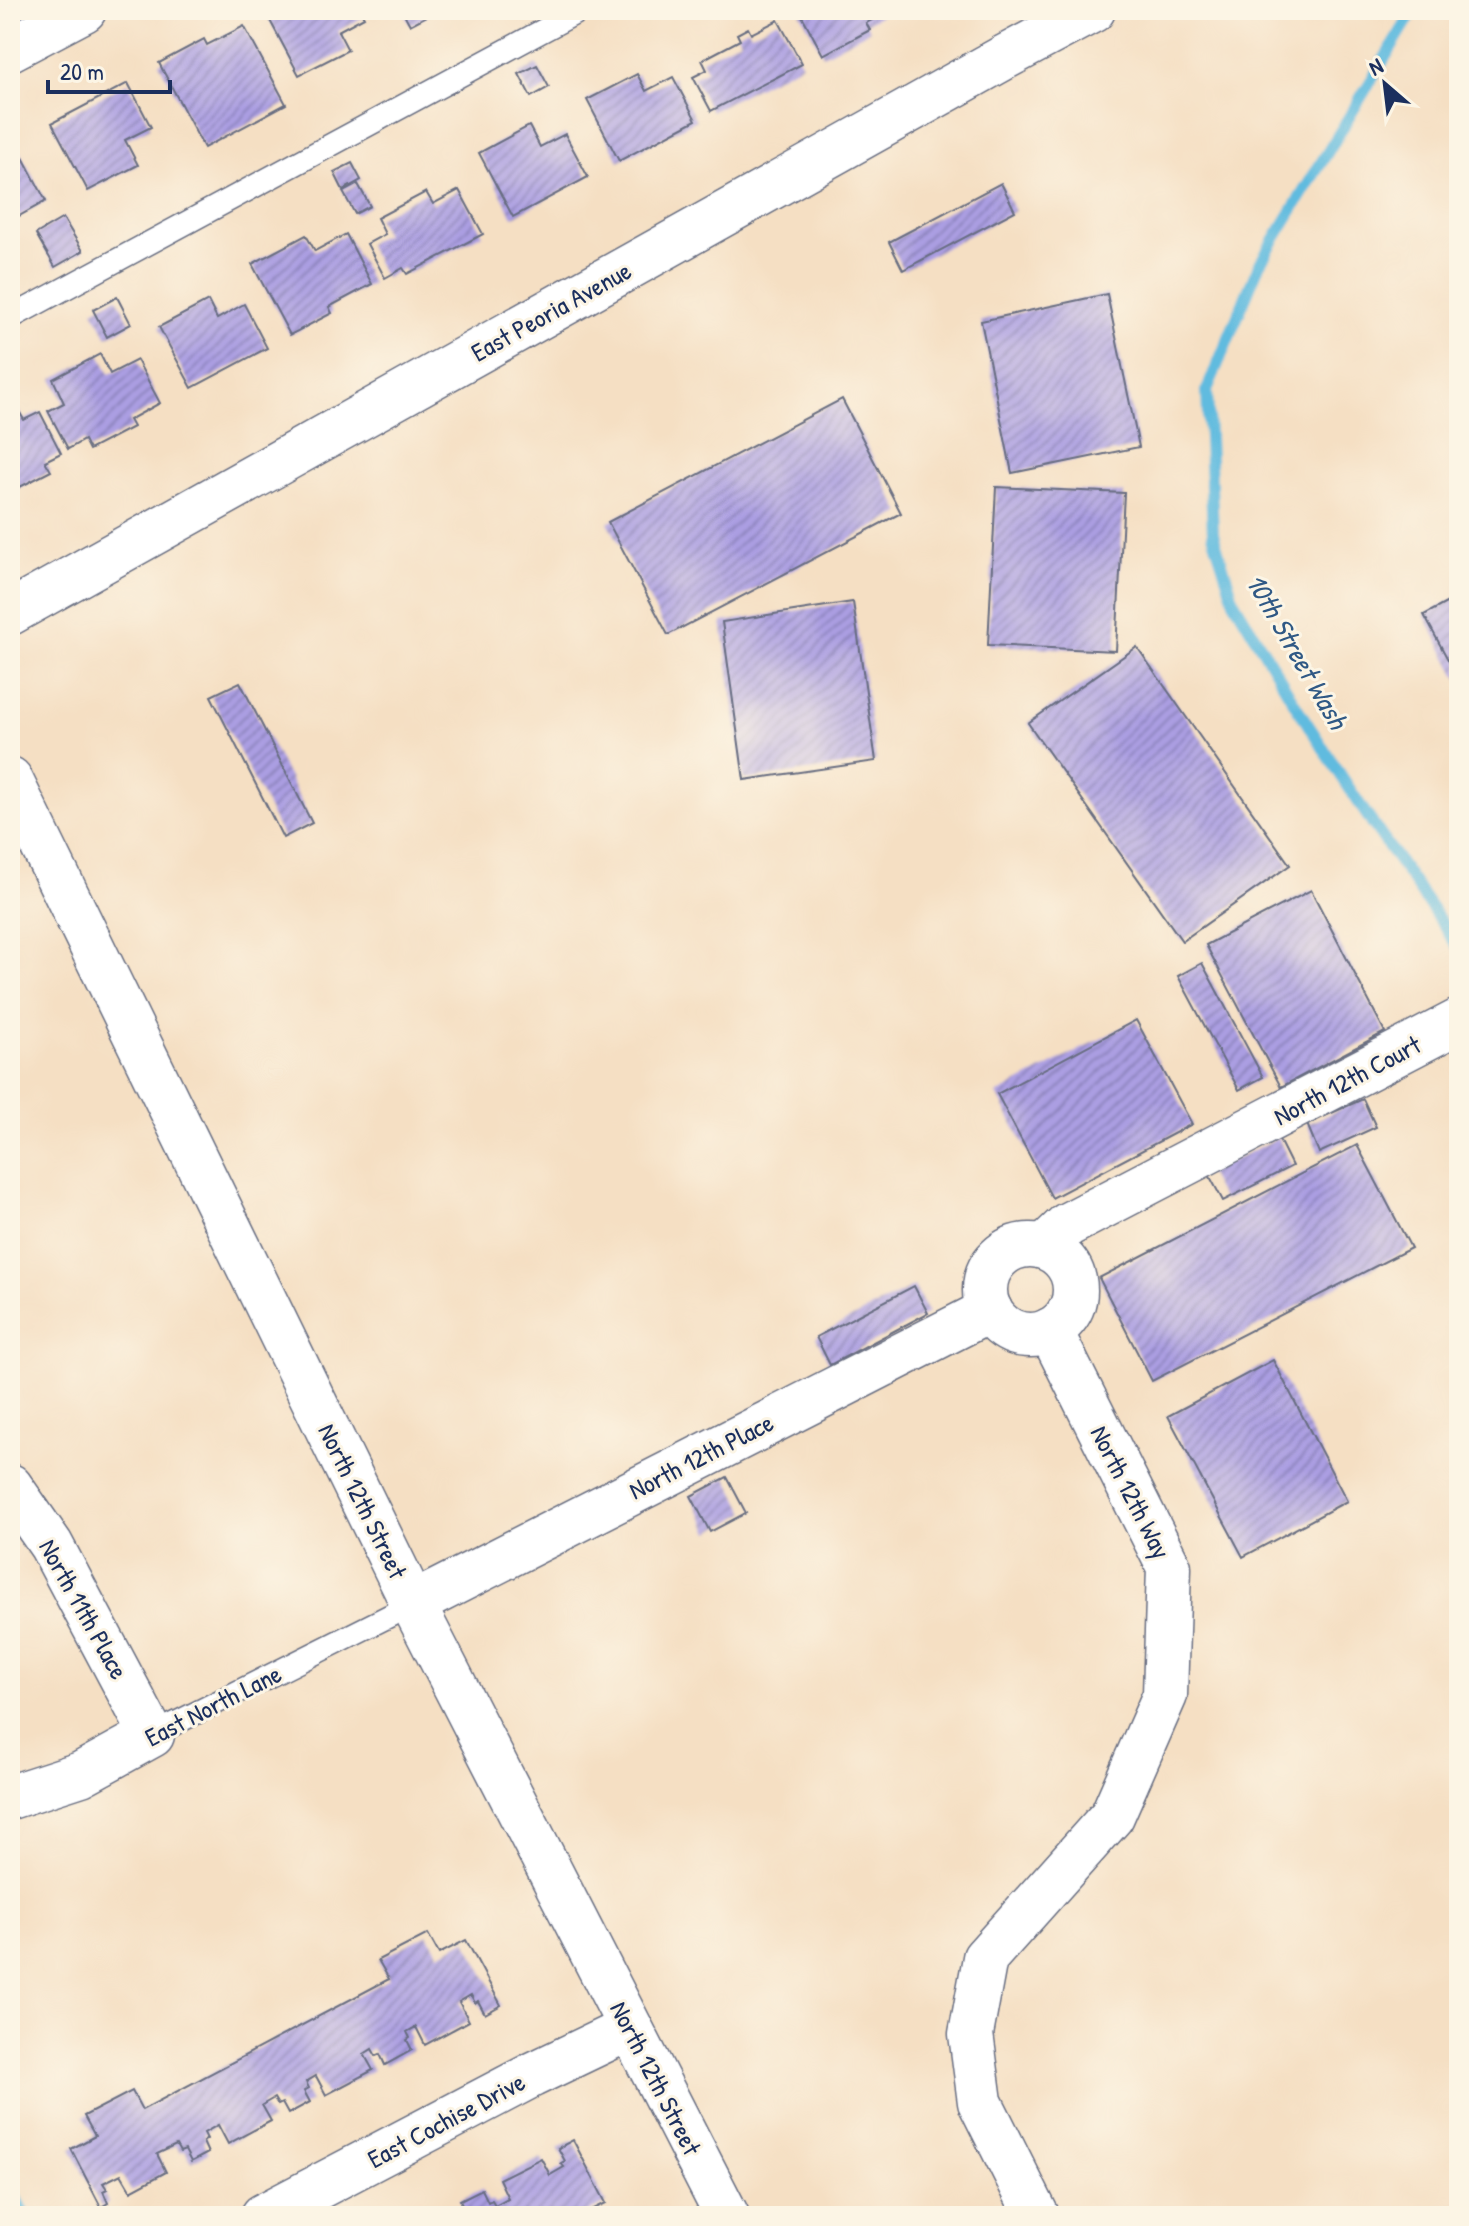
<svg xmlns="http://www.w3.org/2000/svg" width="1469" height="2226" font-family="'Patrick Hand',sans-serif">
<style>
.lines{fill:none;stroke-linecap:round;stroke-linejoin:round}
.stream{stroke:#61bbdf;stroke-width:12}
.building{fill:url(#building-hatch)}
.lane-casing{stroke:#676d81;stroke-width:25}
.street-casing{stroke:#676d81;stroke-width:47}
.lane{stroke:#fff;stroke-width:22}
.street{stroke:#fff;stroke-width:44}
.labels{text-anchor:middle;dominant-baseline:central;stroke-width:6;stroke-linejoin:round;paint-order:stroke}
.street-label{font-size:26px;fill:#1b2f5e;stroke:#fcf5e5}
.water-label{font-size:28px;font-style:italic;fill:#305985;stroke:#fcf5e5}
</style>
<defs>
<pattern id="building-hatch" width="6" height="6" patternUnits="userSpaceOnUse" patternTransform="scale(2)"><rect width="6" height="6" fill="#ab9ee2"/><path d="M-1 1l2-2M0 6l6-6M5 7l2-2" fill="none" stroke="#8a81ba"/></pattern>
</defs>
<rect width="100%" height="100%" fill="#fcf5e5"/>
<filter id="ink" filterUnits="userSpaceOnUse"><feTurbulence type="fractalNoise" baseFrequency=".0125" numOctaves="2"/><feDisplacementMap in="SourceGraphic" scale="16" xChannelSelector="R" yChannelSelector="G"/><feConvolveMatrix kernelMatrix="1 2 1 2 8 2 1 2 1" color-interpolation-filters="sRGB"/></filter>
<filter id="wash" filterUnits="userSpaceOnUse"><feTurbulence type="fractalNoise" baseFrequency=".006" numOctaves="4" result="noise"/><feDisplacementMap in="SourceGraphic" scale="32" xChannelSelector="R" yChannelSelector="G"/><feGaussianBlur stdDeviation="1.8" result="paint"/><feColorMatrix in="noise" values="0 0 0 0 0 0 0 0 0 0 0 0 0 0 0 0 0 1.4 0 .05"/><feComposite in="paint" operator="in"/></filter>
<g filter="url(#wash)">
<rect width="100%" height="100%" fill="#f5dfc3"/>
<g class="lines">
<!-- stream -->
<g class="stream">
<path d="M1414,10L1259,265L1207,390L1213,534L1234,601L1298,709L1366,814L1459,948"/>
<path d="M10,2187L25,2216"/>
</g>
</g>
<g id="blocks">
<!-- building -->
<g class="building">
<path d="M271,10H360L364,17L338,31L348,50L299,75L266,13Z"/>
<path d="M402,10H438L410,25Z"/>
<path d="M799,10H891L866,23L870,30L823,55Z"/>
<path d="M778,20L802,64L711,111L693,77L707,70L702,60L740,40L737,34L748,28L751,34Z"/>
<path d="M244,26L286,104L204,148L159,63L204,39L207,45Z"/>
<path d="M537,65L549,87L531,97L519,74Z"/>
<path d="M637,74L646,91L673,77L696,120L619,161L587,100Z"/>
<path d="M128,83L151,127L125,140L138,165L88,191L52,123Z"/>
<path d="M529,126L540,147L565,134L588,177L513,217L479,153Z"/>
<path d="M17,146L46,201L10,221V150Z"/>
<path d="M352,163L361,180L343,190L334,172Z"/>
<path d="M1001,183L1015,211L903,270L889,242Z"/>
<path d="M358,184L370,206L355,214L343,192Z"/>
<path d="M459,190L483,234L407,274L403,268L385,278L367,244L385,234L377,218L426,192L433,204Z"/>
<path d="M63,218L83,251L55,267L36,234Z"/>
<path d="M346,234L372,284L329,307L332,313L290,335L252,264L306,235L315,251Z"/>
<path d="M1107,294L1139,447L1012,473L981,321Z"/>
<path d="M117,297L131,324L107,337L93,310Z"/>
<path d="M208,301L217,319L244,304L267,348L192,388L159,327Z"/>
<path d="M100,354L110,374L137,360L160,403L129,420L133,427L89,450L84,440L68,449L48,411L64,403L53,379Z"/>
<path d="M10,395L24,420L40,412L61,453L45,461L51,471L10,492Z"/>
<path d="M842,399L901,513L668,635L608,522Z"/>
<path d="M996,487L1124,493L1116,651L988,645Z"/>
<path d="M1459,596V680L1424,615Z"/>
<path d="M853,602L876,761L744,780L722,622Z"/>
<path d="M1137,647L1290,865L1182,941L1028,723Z"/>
<path d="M240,682L312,823L283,838L211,696Z"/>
<path d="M1311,890L1385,1032L1281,1087L1206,945Z"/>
<path d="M1202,963L1263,1077L1239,1090L1178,976Z"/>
<path d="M1136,1020L1192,1124L1052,1198L997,1094Z"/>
<path d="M1363,1099L1376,1127L1319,1153L1307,1124Z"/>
<path d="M1278,1138L1292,1166L1223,1201L1208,1173Z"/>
<path d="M1357,1145L1411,1248L1152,1381L1099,1278Z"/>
<path d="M914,1286L928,1313L830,1365L816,1337Z"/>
<path d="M1273,1360L1347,1501L1243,1557L1168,1416Z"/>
<path d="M727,1477L746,1513L710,1532L691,1496Z"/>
<path d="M428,1934L439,1954L466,1940L501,2005L485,2014L478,2001L475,2003L471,1995L459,2002L469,2021L425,2045L416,2027L407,2032L410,2038L407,2040L412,2050L385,2065L380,2054L376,2056L372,2049L364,2054L373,2070L326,2095L316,2076L306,2082L309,2088L304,2091L310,2102L288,2114L282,2103L278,2105L274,2098L262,2105L271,2121L228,2144L218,2125L204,2133L207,2139L203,2142L208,2153L191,2162L185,2150L180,2152L176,2145L157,2154L166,2172L131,2191L121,2174L103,2183L107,2189L103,2191L108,2203L101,2207L71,2149L95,2136L84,2116L132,2091L142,2110L389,1979L378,1960Z"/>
<path d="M573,2140L606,2203L580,2216H461L466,2213L460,2200L482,2189L488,2202L492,2200L495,2205L508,2198L499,2179L541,2158L550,2175L564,2167L561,2163L565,2161L558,2148Z"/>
</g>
</g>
</g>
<g filter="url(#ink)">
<use href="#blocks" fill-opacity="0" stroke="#676d81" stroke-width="2"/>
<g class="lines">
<defs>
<g id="lane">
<path d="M10,318L581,10"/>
<path d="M152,1735L413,1604"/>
</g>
<g id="street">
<path d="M10,49L84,10"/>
<path d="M10,613L1005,57L1093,10"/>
<path d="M10,779L413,1604L727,2216"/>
<circle cx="1030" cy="1290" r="45"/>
<path d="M1044,1247L1067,1225L1459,1021"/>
<path d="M10,1486L51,1545L152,1735L81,1774L10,1797"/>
<path d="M413,1604L990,1310"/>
<path d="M263,2216L532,2075L630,2028"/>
<path d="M1037,2216L980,2102L971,2034L985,1958L1112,1816L1165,1695L1169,1567L1050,1330"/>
</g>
</defs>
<!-- lane casing -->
<use href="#lane" class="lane-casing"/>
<!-- street casing -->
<use href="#street" class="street-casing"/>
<!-- lane -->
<use href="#lane" class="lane"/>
<!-- street -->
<use href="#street" class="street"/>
</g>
</g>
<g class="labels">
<!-- street labels -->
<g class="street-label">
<text transform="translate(551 311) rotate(-29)">East Peoria Avenue</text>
<text transform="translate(1347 1080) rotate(-28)">North 12th Court</text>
<text transform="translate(701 1456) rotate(-27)">North 12th Place</text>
<text transform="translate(1131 1492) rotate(63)">North 12th Way</text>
<text transform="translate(363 1501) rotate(64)">North 12th Street</text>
<text transform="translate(84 1609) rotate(61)">North 11th Place</text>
<text transform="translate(213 1705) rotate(-27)">East North Lane</text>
<text transform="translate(656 2078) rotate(63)">North 12th Street</text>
<text transform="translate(446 2120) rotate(-28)">East Cochise Drive</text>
</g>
<!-- water labels -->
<g class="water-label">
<text transform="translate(1297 651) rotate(60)">10th Street Wash</text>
</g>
</g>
<!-- margin -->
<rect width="1469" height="2226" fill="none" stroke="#fcf5e5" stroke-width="40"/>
<!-- north arrow -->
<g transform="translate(1385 84) rotate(332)" stroke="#fcf5e5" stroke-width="6" paint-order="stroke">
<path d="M0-6L14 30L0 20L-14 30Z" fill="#1b2f5e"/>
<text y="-12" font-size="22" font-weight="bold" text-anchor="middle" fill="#1b2f5e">N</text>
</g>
<!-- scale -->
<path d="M48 80v12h122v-12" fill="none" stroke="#1b2f5e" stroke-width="4"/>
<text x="60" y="80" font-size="24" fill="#1b2f5e" stroke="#fcf5e5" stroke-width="6" paint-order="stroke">20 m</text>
</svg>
